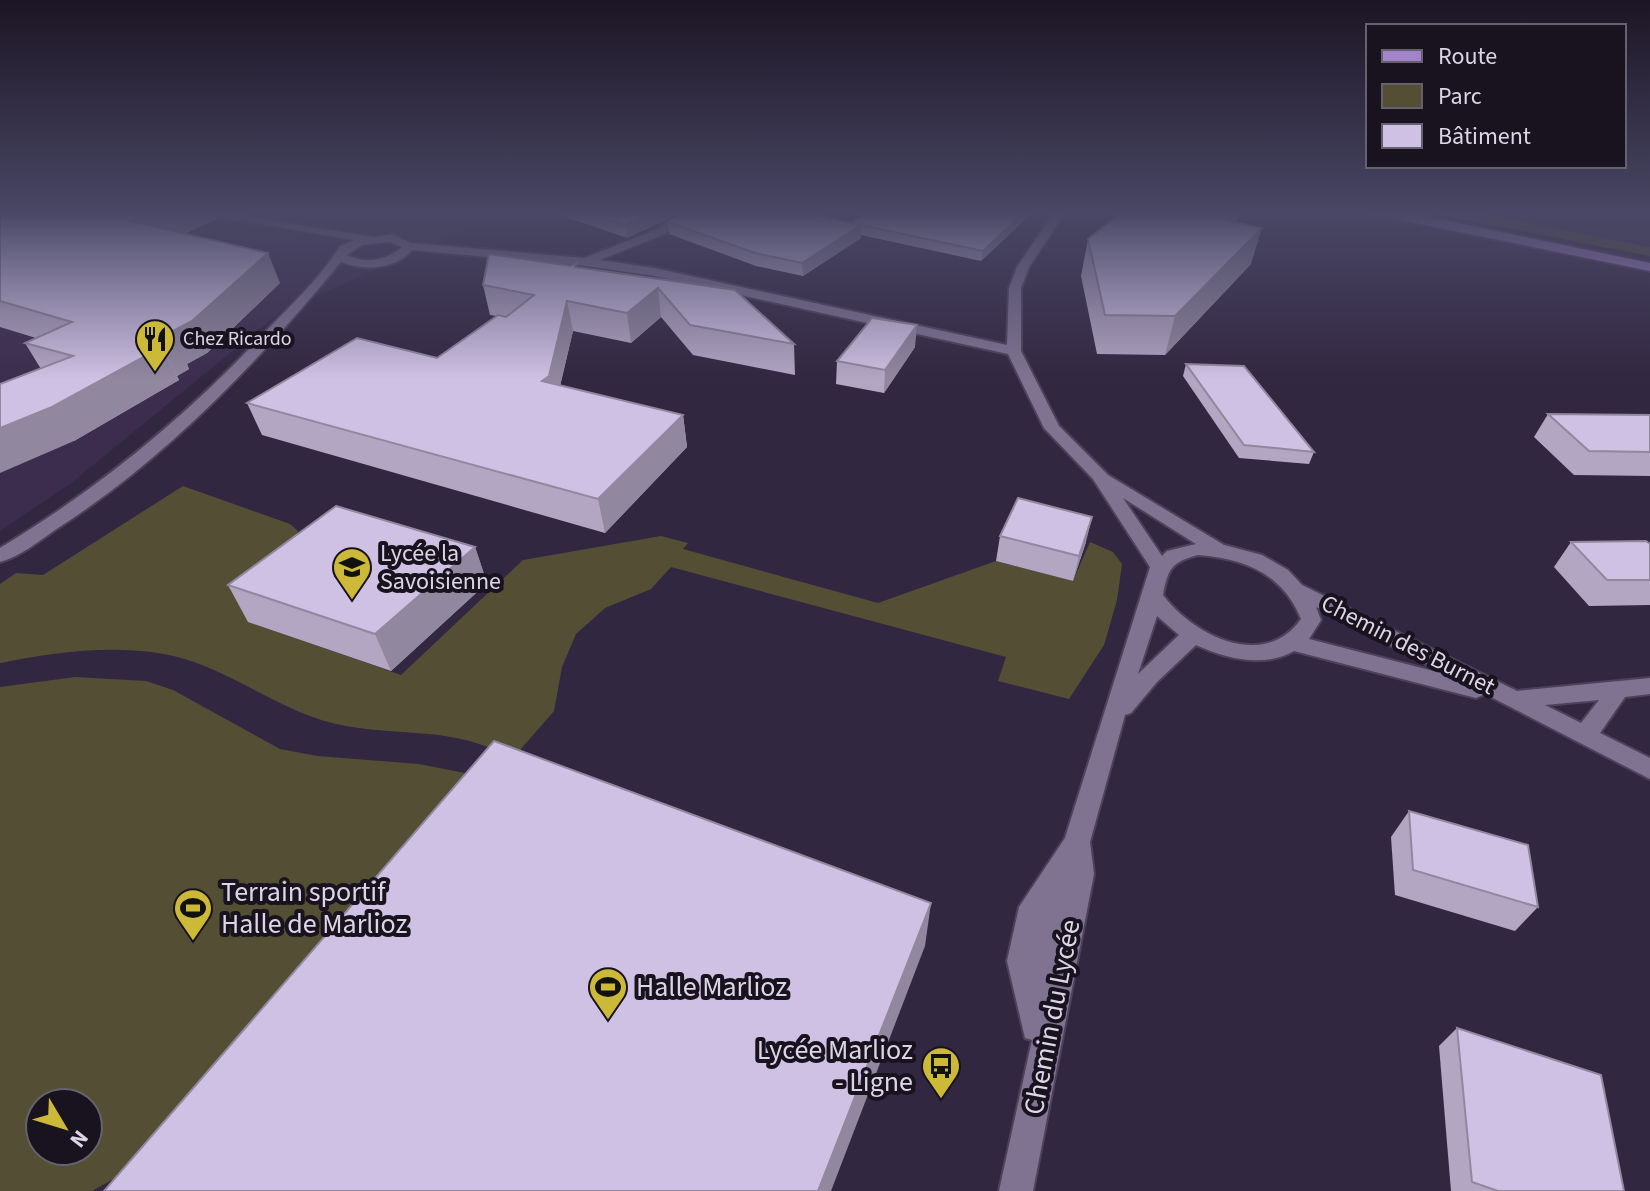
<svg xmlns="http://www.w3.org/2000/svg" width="1650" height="1191" font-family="'Source Sans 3',sans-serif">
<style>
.built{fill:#3c2d4e}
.green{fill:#544f34;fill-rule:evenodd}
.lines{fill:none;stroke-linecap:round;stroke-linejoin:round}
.minor-casing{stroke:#4c4259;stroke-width:4}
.major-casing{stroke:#4c4259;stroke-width:4}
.minor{fill:#807392;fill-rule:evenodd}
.major{fill:#a283c9;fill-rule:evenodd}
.wall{fill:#b2a6c3}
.shaded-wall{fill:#91879f}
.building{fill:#cfc1e3;stroke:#91879f;stroke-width:2}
.labels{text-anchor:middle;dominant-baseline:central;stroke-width:8;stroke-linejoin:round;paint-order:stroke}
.far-poi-label{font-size:20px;fill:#dcd5e6;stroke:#18131f;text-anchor:start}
.poi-label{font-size:24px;fill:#dcd5e6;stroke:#18131f;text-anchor:start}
.street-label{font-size:24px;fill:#dcd5e6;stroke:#18131f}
.near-poi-label{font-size:28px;fill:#dcd5e6;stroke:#18131f;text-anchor:start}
.near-street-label{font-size:28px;fill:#dcd5e6;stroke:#18131f}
</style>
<rect width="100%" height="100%" fill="#322741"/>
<!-- built -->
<g class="built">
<path d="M0,213H504L280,312L70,484L0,531Z"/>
<path d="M1479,213H1650V247Z"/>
</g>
<!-- green -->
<g class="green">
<path d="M1431,213H1479L1650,247V256Z"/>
<path d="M183,486L290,524L298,531L280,580L249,622L401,675L523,560L661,536L688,543L683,549L878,603L996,561L1073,581L1090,542L1113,552L1122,564L1117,600L1104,645L1069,699L998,681L1006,657L671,567L651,589L605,608L576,634L562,667L554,711L513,758C451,726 409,737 346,726C292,717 245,680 194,662C135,641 60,651 0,663V584L16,573L43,575Z"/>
<path d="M75,677L146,681L173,690L280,749L317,756L419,764L475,775L260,1097L92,1191H0V687ZM40,1103H88V1151H40Z"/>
</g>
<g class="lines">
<defs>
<path id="minor" d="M197,213H225L374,237L392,234L411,243L584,258L656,230L674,219L672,213H684V222L664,234L600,260L654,268L1007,345L1009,288L1017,267L1054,213H1065L1029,267L1021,288V351L1059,426L1108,475L1224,545L1262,555L1288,570L1302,585L1517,691L1650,678V694L1625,697L1600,733L1650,758V779L1485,694L1476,698L1294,651C1264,668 1226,659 1196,645L1157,682L1131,713L1125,715L1090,842L1094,874L1033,1191H999L1032,1040L1025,1038L1007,961L1019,907L1065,838L1150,567L1093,479L1044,428L1008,354L654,276L586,266L412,250C395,270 364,271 341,262C258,362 168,457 58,528C40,540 20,557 0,562V548C101,487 188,415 268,329C293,303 321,277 340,246L354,240ZM390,242L402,247C386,261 365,264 347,255L362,245ZM1123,498L1196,544L1167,551L1162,556ZM1198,555C1244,558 1283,574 1301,619C1264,671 1194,636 1163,595C1168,569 1171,562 1198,555ZM1316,607L1445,674L1309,639L1321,620ZM1157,616L1179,635L1138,674ZM1599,700L1581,723L1545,705Z"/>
<path id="major" d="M1367,213H1410L1650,263V271Z"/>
</defs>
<!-- minor casing -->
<use href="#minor" class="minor-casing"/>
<!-- major casing -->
<use href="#major" class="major-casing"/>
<!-- minor -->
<use href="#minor" class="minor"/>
<!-- major -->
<use href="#major" class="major"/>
</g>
<!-- wall -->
<g class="wall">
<path d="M3,213H214L217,219L184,234L280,283L207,353L187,364L189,369L177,376L179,380L74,441L41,369L25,343L36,338L0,327V214Z"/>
<path d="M554,213H671L670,218L627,238Z"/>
<path d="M1032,213L981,261L861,235V238L803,276L756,266L669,234L668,222L851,223Z"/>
<path d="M1236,222L1251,264L1165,355L1097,354L1081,276L1088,239Z"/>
<path d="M578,267L735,290L794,344L795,375L693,355L661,317L631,343L573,331L560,386L683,415L687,447L605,533L262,435L247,403L437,358L497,316L490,315L483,285Z"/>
<path d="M915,347L884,393L836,384L837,361Z"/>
<path d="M1186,364L1314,452L1309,464L1239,458L1183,376Z"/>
<path d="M1548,414L1650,415V476L1574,475L1534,437Z"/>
<path d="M1000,536L1086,542L1073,581L996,561Z"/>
<path d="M1571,542L1650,544V605L1589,606L1554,567Z"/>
<path d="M475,547L487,583L391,671L248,622L228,585Z"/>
<path d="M1409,811L1538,907L1515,931L1395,895L1391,837Z"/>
<path d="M1457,1028L1624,1191H1451L1439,1046Z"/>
</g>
<!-- shaded-wall -->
<g class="shaded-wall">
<path d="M151,213H214L217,219L145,250L131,221Z"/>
<path d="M652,213H671L670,218L627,238L625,225Z"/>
<path d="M1023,213H1032L981,261L983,251Z"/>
<path d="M1227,213H1239L1231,240L1216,256Z"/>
<path d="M861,225V238L803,276L802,263Z"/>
<path d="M1262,228L1251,264L1165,355L1175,316Z"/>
<path d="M268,253L280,283L207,353L187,364L189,369L177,376L160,343L167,334Z"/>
<path d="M658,288L661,317L631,343L627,313Z"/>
<path d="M567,301L573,331L555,407L542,381Z"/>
<path d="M917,325L915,347L884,393L885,370Z"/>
<path d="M162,347L179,380L74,441L0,473V428Z"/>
<path d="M683,415L687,447L605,533L598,499Z"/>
<path d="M1092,517L1086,542L1073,581L1079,556Z"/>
<path d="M475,547L487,583L391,671L375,634Z"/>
<path d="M931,903L925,946L831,1191H818Z"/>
</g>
<!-- building -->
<g class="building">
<path d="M3,213H151L131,221L268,253L192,321L167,334L173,336L160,343L162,347L52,407L0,428V384L73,356L25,343L72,322L0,301V214Z"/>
<path d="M588,213H652L625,225Z"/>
<path d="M682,213H807L861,225L802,263L755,253L668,222Z"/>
<path d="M866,213H1023L983,251L851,223Z"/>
<path d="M1121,213H1233L1226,220L1262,228L1175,316L1105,315L1088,239Z"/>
<path d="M489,254L571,266L577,262L575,267L735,290L794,344L690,325L658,288L627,313L567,301L549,376L542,381L683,415L598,499L247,403L357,338L437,358L498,315L506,317L534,295L483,285Z"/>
<path d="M872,318L917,325L885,370L837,361Z"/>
<path d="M1186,364L1244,366L1314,452L1244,445Z"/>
<path d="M1548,414L1650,415V452L1589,451Z"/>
<path d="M1018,498L1092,517L1079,556L1000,536Z"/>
<path d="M336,506L475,547L375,634L228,585Z"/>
<path d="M1646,541L1650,544V580H1607L1571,542Z"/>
<path d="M494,741L931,903L818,1191H104Z"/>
<path d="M1409,811L1528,845L1538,907L1413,870Z"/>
<path d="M1457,1028L1601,1075L1624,1191H1498L1472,1182Z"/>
</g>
<!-- sky -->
<linearGradient id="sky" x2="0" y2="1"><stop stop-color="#1c1524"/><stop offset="0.56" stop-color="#494765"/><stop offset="1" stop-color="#494765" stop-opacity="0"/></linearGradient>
<rect width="1650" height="380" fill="url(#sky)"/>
<!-- icons -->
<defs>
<symbol id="restaurant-pin" viewBox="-11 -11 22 30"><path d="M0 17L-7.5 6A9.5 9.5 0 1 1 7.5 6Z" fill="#cdb938" stroke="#18131f"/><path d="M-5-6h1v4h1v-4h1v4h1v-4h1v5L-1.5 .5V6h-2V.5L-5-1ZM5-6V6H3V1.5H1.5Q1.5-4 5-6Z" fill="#111"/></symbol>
<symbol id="school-pin" viewBox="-11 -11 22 30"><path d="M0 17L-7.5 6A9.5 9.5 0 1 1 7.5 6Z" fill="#cdb938" stroke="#18131f"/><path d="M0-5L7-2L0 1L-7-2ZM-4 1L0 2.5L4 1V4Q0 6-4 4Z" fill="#111"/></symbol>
<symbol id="stadium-pin" viewBox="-11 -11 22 30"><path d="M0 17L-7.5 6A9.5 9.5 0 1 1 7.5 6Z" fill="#cdb938" stroke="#18131f"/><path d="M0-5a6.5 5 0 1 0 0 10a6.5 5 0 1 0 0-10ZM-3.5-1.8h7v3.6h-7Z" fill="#111"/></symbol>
<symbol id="bus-pin" viewBox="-11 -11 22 30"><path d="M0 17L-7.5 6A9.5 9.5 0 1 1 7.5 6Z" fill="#cdb938" stroke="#18131f"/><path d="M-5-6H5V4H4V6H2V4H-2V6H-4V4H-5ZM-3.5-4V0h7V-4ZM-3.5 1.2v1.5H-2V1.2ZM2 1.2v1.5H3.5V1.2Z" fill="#111"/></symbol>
</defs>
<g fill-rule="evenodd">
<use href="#restaurant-pin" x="133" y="317" width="44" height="60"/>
<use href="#school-pin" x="330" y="545" width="44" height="60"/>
<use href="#stadium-pin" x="171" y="886" width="44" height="60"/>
<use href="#stadium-pin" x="586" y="965" width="44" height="60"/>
<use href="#bus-pin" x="919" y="1044" width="44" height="60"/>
</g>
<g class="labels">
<!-- far-poi labels -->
<g class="far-poi-label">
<text x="183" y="339">Chez Ricardo</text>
</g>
<!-- poi labels -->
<g class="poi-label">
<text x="380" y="553">Lycée la<tspan x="380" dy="28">Savoisienne</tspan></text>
</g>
<!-- street labels -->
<g class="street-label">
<text transform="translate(1408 645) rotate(27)">Chemin des Burnet</text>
</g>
<!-- near-poi labels -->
<g class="near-poi-label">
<text x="221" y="892">Terrain sportif<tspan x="221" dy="32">Halle de Marlioz</tspan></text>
<text x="636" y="987">Halle Marlioz</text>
<text x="913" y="1050" text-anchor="end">Lycée Marlioz<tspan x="913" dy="32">- Ligne</tspan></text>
</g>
<!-- near-street labels -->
<g class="near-street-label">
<text transform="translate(1052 1017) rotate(-79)">Chemin du Lycée</text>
</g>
</g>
<!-- legend -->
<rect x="1366" y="24" width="260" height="144" fill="#18131f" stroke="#66616f" stroke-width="2"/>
<rect x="1382" y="50" width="40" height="12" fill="#a283c9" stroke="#66616f" stroke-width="2"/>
<text x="1438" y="64" font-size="24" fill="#dcd5e6">Route</text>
<rect x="1382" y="84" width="40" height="24" fill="#544f34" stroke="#66616f" stroke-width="2"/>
<text x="1438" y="104" font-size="24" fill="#dcd5e6">Parc</text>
<rect x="1382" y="124" width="40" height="24" fill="#cfc1e3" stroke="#66616f" stroke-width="2"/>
<text x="1438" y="144" font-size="24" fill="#dcd5e6">Bâtiment</text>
<!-- north arrow -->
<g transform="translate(64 1127) rotate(128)"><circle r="38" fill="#18131f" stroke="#66616f" stroke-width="2"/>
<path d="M0-6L14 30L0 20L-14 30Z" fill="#cdb938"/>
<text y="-12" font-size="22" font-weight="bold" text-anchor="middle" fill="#dcd5e6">N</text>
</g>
</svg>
